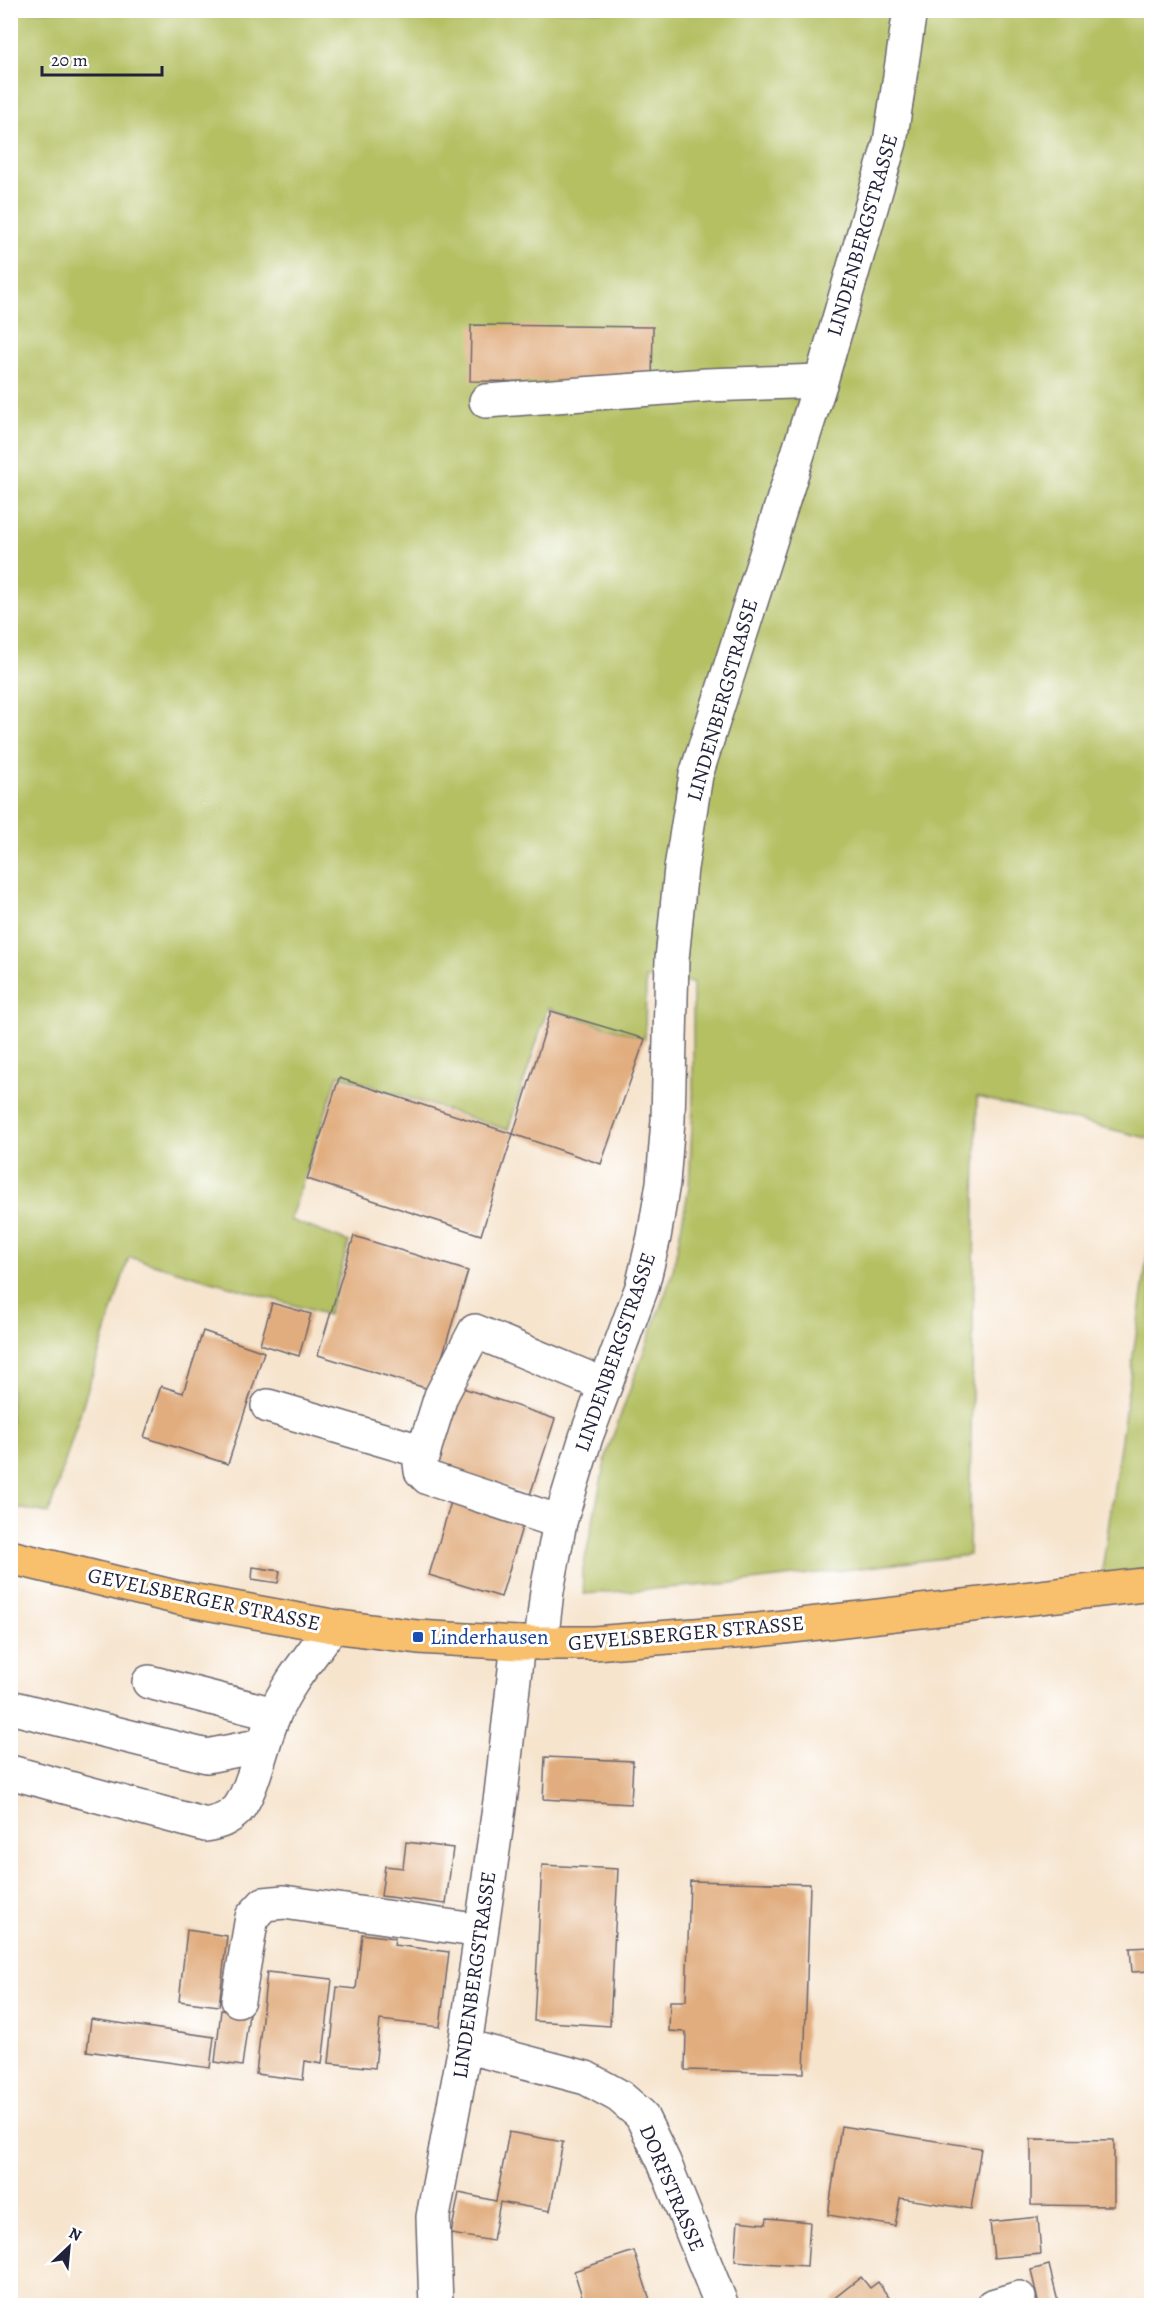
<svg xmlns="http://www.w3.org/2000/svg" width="1162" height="2316" font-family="Alegreya,serif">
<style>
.green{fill:#b4c062;stroke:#6b714e;stroke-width:1.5}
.building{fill:#e1ad7f}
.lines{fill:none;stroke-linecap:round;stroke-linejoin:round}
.minor-casing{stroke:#6c666e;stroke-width:36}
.major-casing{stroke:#6c666e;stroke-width:36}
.minor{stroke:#fff;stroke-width:33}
.major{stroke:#f8bf6c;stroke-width:33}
.transit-dot{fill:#1a4fb4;stroke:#fff;stroke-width:2}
.labels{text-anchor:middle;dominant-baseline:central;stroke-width:6;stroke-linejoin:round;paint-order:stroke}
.street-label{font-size:21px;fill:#22223b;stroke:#fff}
.transit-label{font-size:21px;fill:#164399;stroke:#fff;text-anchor:start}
</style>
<rect width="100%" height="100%" fill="#fff"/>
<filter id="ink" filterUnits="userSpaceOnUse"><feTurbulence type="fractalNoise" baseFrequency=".0167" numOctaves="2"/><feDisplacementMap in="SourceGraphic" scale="12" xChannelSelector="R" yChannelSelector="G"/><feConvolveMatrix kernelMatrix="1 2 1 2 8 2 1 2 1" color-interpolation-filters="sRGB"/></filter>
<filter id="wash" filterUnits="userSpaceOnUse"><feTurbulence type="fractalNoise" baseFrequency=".008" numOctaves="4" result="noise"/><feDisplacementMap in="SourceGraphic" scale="24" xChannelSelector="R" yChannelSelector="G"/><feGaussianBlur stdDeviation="1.35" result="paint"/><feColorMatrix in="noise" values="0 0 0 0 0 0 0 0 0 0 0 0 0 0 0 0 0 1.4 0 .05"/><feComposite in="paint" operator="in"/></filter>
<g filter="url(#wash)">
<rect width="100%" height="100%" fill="#f6e4cd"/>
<!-- green -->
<g class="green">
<path d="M10,11H1151V1139L977,1097L969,1555L734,1583L584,1594L582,1574L607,1452L672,1275L689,1187L693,1107V983L646,978L645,1039L548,1008L508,1130L338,1075L290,1220L349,1242L328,1315L129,1257L49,1513L11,1507Z"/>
<path d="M1151,1231V1579L1101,1578Z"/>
</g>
<g id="blocks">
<!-- building -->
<g class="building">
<path d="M471,325L653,327L652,383L470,381Z"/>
<path d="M551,1011L645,1039L601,1164L513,1134Z"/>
<path d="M339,1078L513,1134L481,1235L307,1179Z"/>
<path d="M354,1236L468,1271L432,1390L318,1355Z"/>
<path d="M272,1303L311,1314L299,1356L260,1344Z"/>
<path d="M203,1331L264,1352L228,1464L144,1437L161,1386L183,1393Z"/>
<path d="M460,1387L555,1419L530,1495L434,1463Z"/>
<path d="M451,1502L523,1524L501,1597L429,1575Z"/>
<path d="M253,1567L280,1571L278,1583L252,1579Z"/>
<path d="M545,1757L633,1761L631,1804L543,1799Z"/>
<path d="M406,1842L453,1848L446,1904L381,1896L385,1866L403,1868Z"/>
<path d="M542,1865L618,1869L610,2026L534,2021Z"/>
<path d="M690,1881L810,1884L804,2073L685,2070L686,2032L669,2031L670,2001H686Z"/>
<path d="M187,1930L227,1936L219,2006L179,2001Z"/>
<path d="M362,1934L395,1938L394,1945L449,1952L440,2027L380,2020L375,2068L329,2063L337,1987L356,1989Z"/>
<path d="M1151,1947L1152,1971L1132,1972L1130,1948Z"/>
<path d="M267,1972L332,1979L322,2064L305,2061L303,2080L256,2074Z"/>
<path d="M221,2010L249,2014L242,2066L215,2062Z"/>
<path d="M91,2019L214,2037L210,2068L87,2051Z"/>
<path d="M841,2126L981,2148L971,2209L900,2198L895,2226L828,2215Z"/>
<path d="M509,2132L563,2142L550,2211L500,2202L493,2241L451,2234L459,2193L496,2201Z"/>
<path d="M1031,2139L1114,2140V2206L1031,2205Z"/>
<path d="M1038,2217L1041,2254L994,2258L990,2222Z"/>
<path d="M767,2218L810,2222L807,2266L735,2261L738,2221L766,2224Z"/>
<path d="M634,2251L652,2306H585L574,2271Z"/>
<path d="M1049,2265L1058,2302L1039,2306L1031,2270Z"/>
<path d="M861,2277L870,2288L878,2282L890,2299L881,2306H836L832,2300Z"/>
</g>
</g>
</g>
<g filter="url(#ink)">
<use href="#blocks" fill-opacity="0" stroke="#6c666e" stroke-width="1.5"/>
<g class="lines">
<defs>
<g id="minor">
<path d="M486,401L707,385L821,381"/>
<path d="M268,1406L424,1452"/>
<path d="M560,1522L428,1478L421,1471L420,1463L441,1396L475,1331L605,1385"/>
<path d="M541,1643L547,1591L560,1522L586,1437L642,1287L654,1237L663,1183L668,1120L672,959L681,868L696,775L821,381L890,142L910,10"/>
<path d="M149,1682L274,1714"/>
<path d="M10,1707L207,1756L263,1745"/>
<path d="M10,1772L206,1825C219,1822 228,1820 238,1809C253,1791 263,1739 274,1715C287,1683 313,1654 332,1626"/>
<path d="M238,2000L252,1917L264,1904L284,1902L481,1931"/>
<path d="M465,2046L586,2078L619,2096L641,2115L664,2162L722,2306"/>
<path d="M436,2306L433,2217L465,2046L501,1794L518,1643"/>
<path d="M992,2306L1019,2298"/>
</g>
<path id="major" d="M10,1557L179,1598L332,1626L418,1637L518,1643H594L758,1630L1152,1584"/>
</defs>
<!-- minor casing -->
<use href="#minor" class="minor-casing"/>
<!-- major casing -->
<use href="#major" class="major-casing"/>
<!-- minor -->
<use href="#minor" class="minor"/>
<!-- major -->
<use href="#major" class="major"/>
</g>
</g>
<!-- markers -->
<rect class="transit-dot" x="412" y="1631" width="12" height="12" rx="3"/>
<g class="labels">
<!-- street labels -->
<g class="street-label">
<text transform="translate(862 235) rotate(-74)">LINDENBERGSTRASSE</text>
<text transform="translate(722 700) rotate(-74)">LINDENBERGSTRASSE</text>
<text transform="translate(615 1352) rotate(-71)">LINDENBERGSTRASSE</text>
<text transform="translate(204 1599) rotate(12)">GEVELSBERGER STRASSE</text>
<text transform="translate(686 1633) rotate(-5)">GEVELSBERGER STRASSE</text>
<text transform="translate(474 1975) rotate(-82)">LINDENBERGSTRASSE</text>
<text transform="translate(672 2188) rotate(67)">DORFSTRASSE</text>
</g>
<!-- transit labels -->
<g class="transit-label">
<text x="430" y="1637">Linderhausen</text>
</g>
</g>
<!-- margin -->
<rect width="1162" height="2316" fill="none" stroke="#fff" stroke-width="36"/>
<!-- north arrow -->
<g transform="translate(69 2247) rotate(26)" stroke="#ffffff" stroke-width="4.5" paint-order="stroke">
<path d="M0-4.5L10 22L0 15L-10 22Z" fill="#22223b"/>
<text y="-9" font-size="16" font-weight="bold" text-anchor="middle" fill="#22223b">N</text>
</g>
<!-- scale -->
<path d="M42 66v9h120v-9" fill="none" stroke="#22223b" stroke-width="3"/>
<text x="51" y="66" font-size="18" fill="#22223b" stroke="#ffffff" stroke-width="4.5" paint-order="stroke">20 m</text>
</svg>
